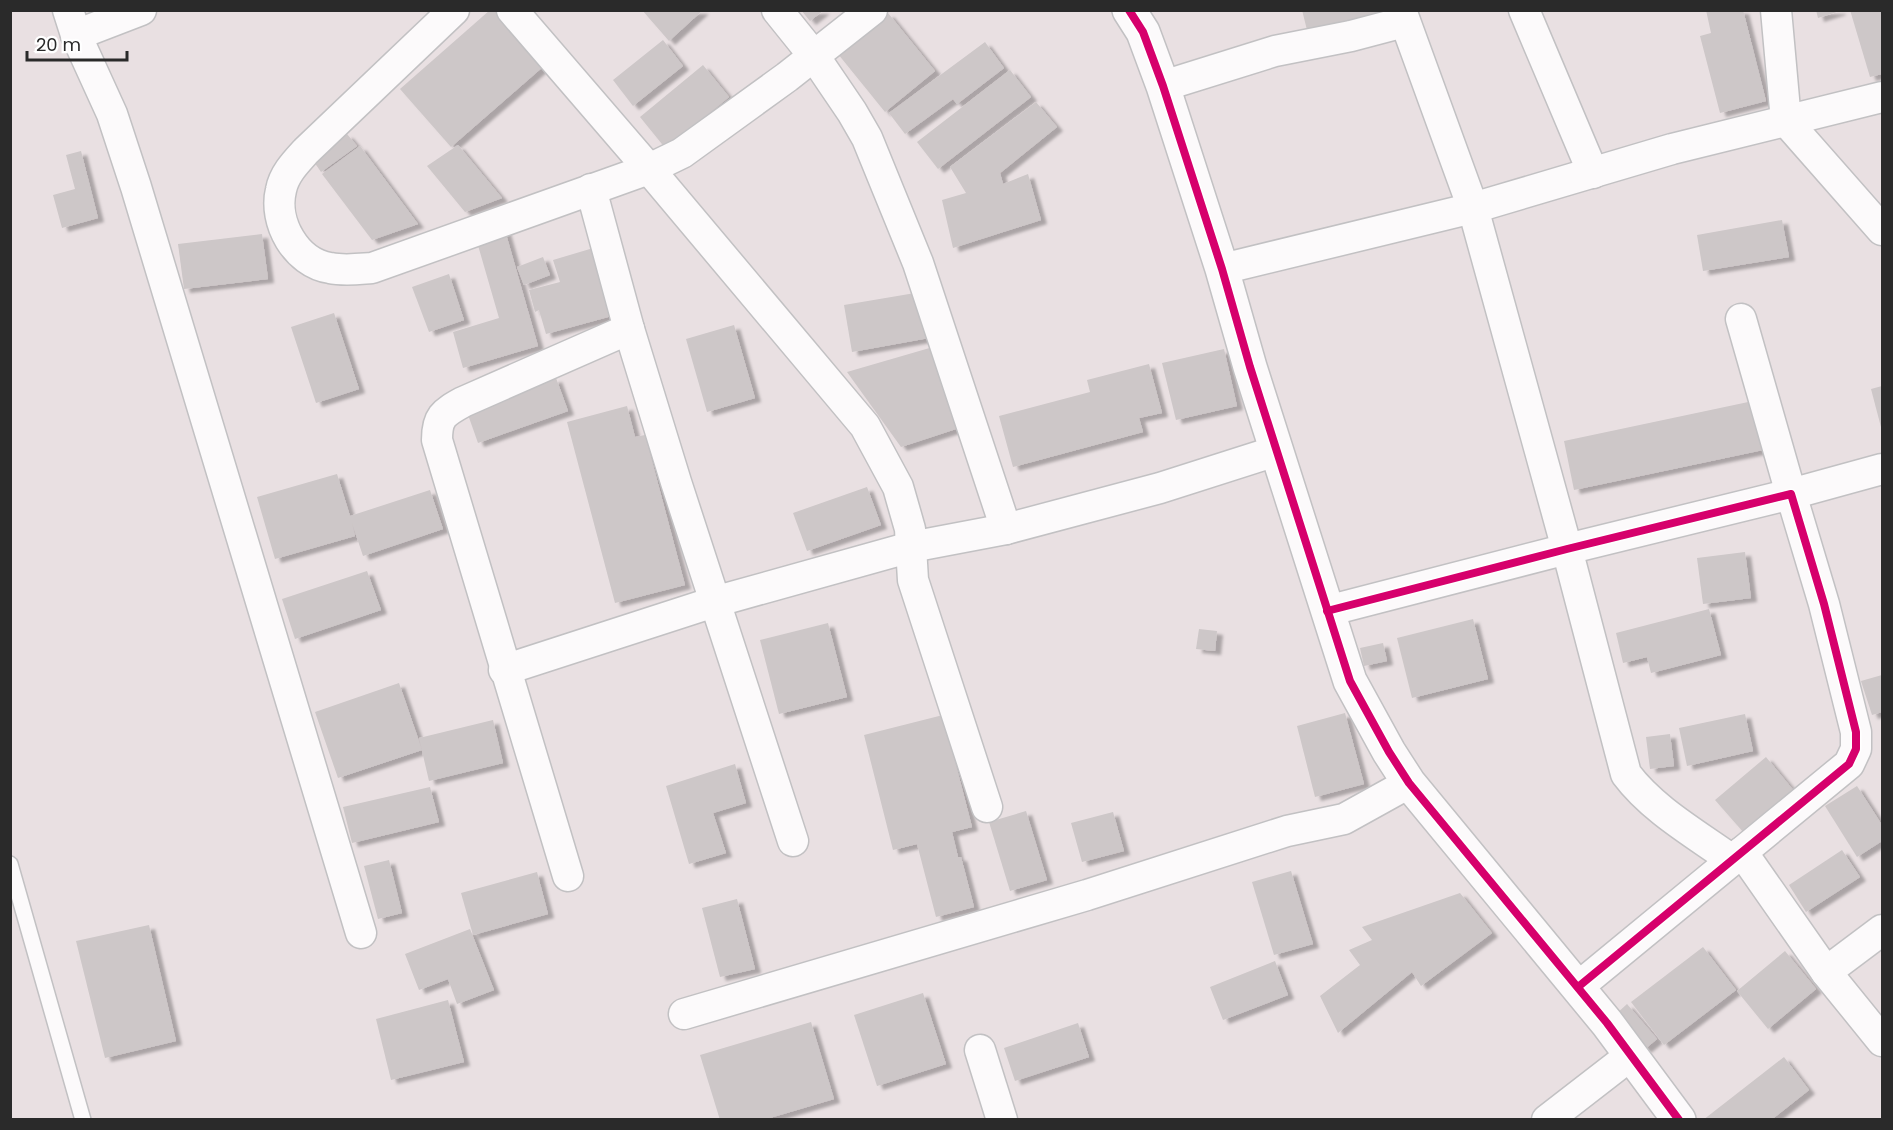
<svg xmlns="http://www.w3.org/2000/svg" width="1893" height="1130" font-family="Poppins,sans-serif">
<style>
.building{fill:#cdc7c8;filter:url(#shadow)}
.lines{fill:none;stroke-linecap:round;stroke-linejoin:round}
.lane-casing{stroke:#c2c1c3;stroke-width:18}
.street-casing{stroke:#c2c1c3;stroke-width:33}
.secondary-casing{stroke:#c2c1c3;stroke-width:36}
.lane{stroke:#fcfafb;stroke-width:15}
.street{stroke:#fcfafb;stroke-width:30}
.secondary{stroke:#fcfafb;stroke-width:33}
.cycleway-casing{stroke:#fff;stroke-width:11}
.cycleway{stroke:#d6006c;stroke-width:8}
</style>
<defs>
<filter id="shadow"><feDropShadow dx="6" dy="4" stdDeviation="1.5" flood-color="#0004"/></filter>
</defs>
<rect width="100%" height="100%" fill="#e9e0e2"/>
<!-- building -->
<g class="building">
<path d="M490,10H497L545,65L451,147L400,89Z"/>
<path d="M642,10H703L669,41Z"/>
<path d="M801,10H824L810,21Z"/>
<path d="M1302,10H1388L1390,18L1309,38Z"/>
<path d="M1706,10H1743L1766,101L1720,113L1700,36L1711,33Z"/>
<path d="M1816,10H1840V11L1818,18Z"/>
<path d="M1850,10H1882V74L1870,77Z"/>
<path d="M888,13L935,71L885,112L838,54Z"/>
<path d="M663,40L683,66L633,106L613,80Z"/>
<path d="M985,42L1004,68L957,104L953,99L905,134L889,113Z"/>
<path d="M703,65L729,97L666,149L640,117Z"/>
<path d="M1010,70L1031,97L938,169L917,142Z"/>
<path d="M1036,102L1057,127L1000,173L1003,184L1028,174L1041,220L953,248L942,200L966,193L950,167Z"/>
<path d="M347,134L357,146L321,172L312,159Z"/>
<path d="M458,145L502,198L465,212L427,166Z"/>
<path d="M360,146L418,224L372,240L322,174Z"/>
<path d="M81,151L98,218L62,228L53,195L75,189L66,155Z"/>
<path d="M1782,220L1789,257L1703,271L1697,235Z"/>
<path d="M504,227L538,346L463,368L453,332L499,318L475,235Z"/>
<path d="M262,234L268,279L184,289L178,244Z"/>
<path d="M600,246L619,314L546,334L539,310L535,312L529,290L560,282L553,260Z"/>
<path d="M543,257L550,275L524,285L517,267Z"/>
<path d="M449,274L464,320L429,332L412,287Z"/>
<path d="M921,292L929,338L852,352L844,305Z"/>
<path d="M334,313L359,389L316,403L291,327Z"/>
<path d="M734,325L755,398L707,412L686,339Z"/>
<path d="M933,347L959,428L901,447L847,372Z"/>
<path d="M1224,349L1237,406L1176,420L1162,363Z"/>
<path d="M1149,364L1162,413L1139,418L1143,432L1013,467L999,416L1090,392L1087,380Z"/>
<path d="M556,378L568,411L478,443L466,409Z"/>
<path d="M1882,386V431L1871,389Z"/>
<path d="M1753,401L1763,450L1574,490L1564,441Z"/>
<path d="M627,406L635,437L645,435L685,585L615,603L567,422Z"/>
<path d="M337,474L350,516L430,490L443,529L363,556L352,523L355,536L275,559L257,497Z"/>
<path d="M867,487L881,525L807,551L793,513Z"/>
<path d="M1745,552L1751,598L1703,604L1697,558Z"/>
<path d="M367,571L381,610L295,639L282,599Z"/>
<path d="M1709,609L1721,655L1651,673L1647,657L1623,663L1616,633Z"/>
<path d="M1473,619L1488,679L1412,698L1397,638Z"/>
<path d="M828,623L847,697L779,714L760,640Z"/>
<path d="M1199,629L1217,631L1215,651L1196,649Z"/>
<path d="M1383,643L1387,661L1364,666L1360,648Z"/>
<path d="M1882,675V712L1872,715L1861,681Z"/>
<path d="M399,683L422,750L338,778L315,712Z"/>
<path d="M1345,713L1364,784L1315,797L1297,726Z"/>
<path d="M1745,714L1753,751L1687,766L1679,728Z"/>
<path d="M943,715L972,827L952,832L958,857H961L974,907L936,917L917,844L893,850L864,735Z"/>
<path d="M493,720L503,763L429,781L419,738Z"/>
<path d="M1670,734L1674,766L1650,769L1646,737Z"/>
<path d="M1766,757L1794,791L1744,833L1715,800Z"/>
<path d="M735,764L746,803L713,813L726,853L689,864L666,786Z"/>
<path d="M1857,786L1882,825V841L1857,857L1825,806Z"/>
<path d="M430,787L439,822L352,843L343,807Z"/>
<path d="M1026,811L1047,880L1010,891L989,822Z"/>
<path d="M1113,812L1124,851L1082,862L1071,823Z"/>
<path d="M1842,850L1860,877L1806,912L1789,885Z"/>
<path d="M389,860L402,913L378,919L364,866Z"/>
<path d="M1291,871L1313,944L1274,955L1252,882Z"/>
<path d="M537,872L548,914L473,935L461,893Z"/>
<path d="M1460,893L1492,933L1421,986L1412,972L1338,1033L1320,996L1360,965L1349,950L1372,940L1362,927Z"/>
<path d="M737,899L755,969L720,977L702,908Z"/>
<path d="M149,925L176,1041L105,1058L76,941Z"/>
<path d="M470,929L494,990L457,1004L448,979L419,990L405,954Z"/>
<path d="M1703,947L1736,990L1664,1045L1631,1002Z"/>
<path d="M1785,951L1816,989L1768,1029L1737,991Z"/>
<path d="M1275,961L1288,995L1223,1020L1210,987Z"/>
<path d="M923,993L946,1064L877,1086L854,1015Z"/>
<path d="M448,1000L464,1062L391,1080L376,1019Z"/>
<path d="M1627,1004L1657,1039L1645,1049L1615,1015Z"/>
<path d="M811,1022L834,1099L763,1120H720L700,1055Z"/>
<path d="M1078,1023L1089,1057L1015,1081L1004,1048Z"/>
<path d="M1784,1057L1809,1090L1771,1120H1703Z"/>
</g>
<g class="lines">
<defs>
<path id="lane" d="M10,864L83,1120"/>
<g id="street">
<path d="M68,10L76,35L112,114L136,187L361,933"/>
<path d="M454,10L306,151C296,162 284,174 281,190C273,222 296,263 330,268C344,271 358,269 372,268L649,169L682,153L787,77L872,10"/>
<path d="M512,10L649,169L865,426L898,487L910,529L911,547L1006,529L1160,488L1276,451"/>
<path d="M777,10L814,56L852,112L867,138L918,263L1006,529"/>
<path d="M1401,10L1473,208L1567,549L1626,774C1653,810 1696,834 1732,860"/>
<path d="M1524,10L1593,173"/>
<path d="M1776,10L1786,121L1882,230"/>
<path d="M76,35L141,10"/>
<path d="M1163,86L1275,51L1351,36L1404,22"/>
<path d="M591,189L629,329L676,482L793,841"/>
<path d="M1222,269L1473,208L1672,149L1882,97"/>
<path d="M1741,319L1791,494L1882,469"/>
<path d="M1327,611L1567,549L1791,494L1824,604L1856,732V749L1849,764L1578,987"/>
<path d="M504,670L714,602L911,547L913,580L987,807"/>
<path d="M1742,852L1826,972L1882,1041"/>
<path d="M568,876L437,440C437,417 443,413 463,402L629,329"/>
<path d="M1826,972L1882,930"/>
<path d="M684,1014L1087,895L1287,831L1344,819L1409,783"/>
<path d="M980,1050L1002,1120"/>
<path d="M1547,1120L1631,1055"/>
</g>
<path id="secondary" d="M1129,10L1143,32L1163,86L1222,269L1250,367L1350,681L1389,752L1409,783L1607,1023L1679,1120"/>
</defs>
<!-- lane casing -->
<use href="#lane" class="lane-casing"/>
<!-- street casing -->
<use href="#street" class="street-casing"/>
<!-- secondary casing -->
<use href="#secondary" class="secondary-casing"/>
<!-- lane -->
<use href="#lane" class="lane"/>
<!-- street -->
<use href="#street" class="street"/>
<!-- secondary -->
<use href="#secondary" class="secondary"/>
<defs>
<g id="cycleway">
<path d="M1129,10L1143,32L1163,86L1222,269L1250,367L1350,681L1389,752L1409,783L1607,1023L1679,1120"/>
<path d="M1327,611L1567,549L1791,494L1824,604L1856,732V749L1849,764L1578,987"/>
</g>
</defs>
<!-- cycleway casing -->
<use href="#cycleway" class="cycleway-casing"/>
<!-- cycleway -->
<use href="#cycleway" class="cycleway"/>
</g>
<!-- border -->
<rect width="1893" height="1130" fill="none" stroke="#2a2a2a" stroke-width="24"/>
<!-- scale -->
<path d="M27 51v9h100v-9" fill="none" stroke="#2a2a2a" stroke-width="3"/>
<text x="36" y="51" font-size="18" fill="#2a2a2a" stroke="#ffffff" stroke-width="4.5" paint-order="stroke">20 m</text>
</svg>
